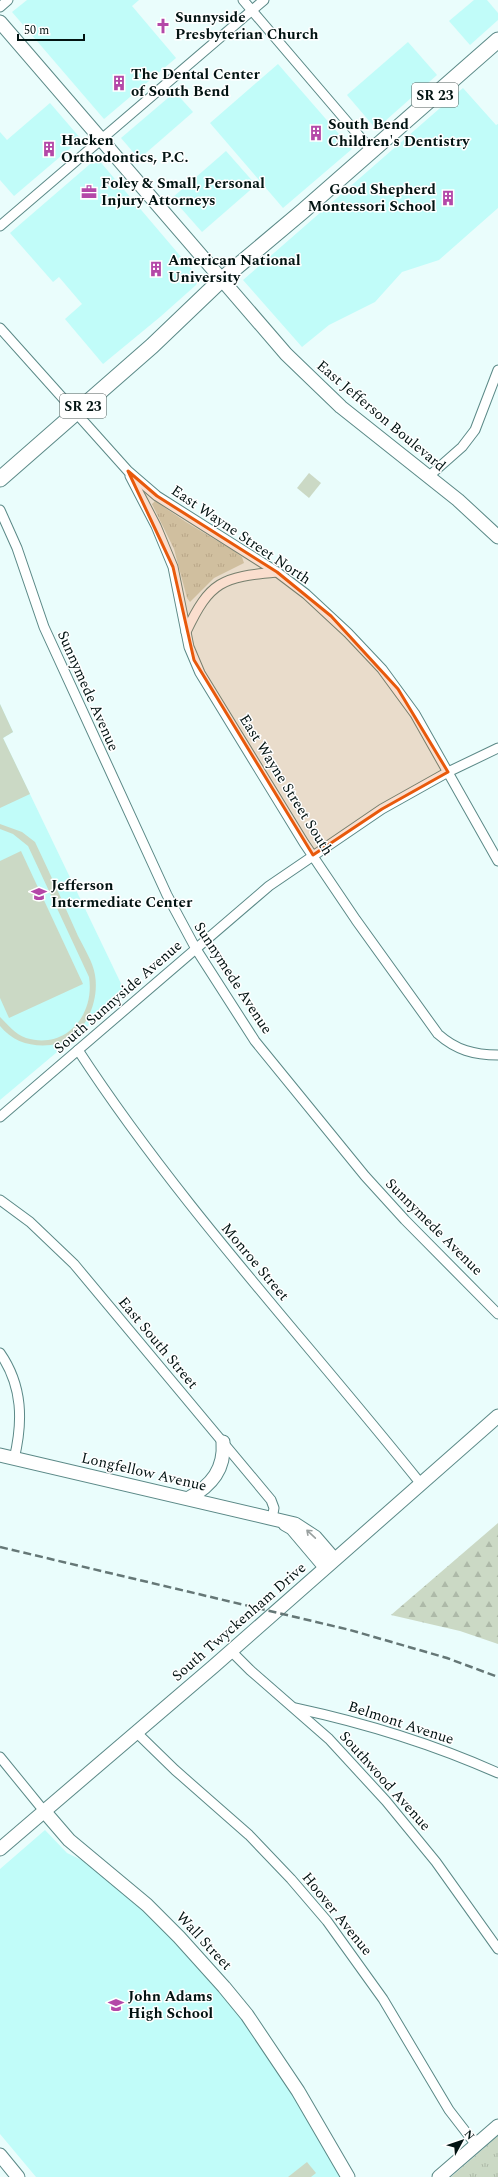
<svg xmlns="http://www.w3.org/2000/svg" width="498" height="2177" font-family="Spectral,serif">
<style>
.built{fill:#c1fcf9}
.grass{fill:url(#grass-tufts)}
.forest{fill:url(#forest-firs)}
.pitch{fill:#cbd9c5}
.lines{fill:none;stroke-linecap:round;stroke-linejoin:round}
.street-casing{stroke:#5b8987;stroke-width:11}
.secondary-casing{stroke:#5b8987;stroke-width:15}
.primary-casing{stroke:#5b8987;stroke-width:17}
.street{stroke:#fff;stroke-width:9}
.secondary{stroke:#fff;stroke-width:13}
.primary{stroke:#fff;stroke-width:15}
.rail{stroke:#657776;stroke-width:2.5;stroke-dasharray:8 4;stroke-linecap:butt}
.oneway{stroke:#9aa1a0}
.marked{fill:#e8590c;fill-opacity:0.2;stroke:#e8590c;stroke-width:3;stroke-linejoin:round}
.labels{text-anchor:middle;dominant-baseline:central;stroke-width:3;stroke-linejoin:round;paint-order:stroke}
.shield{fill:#fff;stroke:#4e5a59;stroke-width:1}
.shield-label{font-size:14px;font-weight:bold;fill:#021312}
.poi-label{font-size:15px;font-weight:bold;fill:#021312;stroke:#fff;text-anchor:start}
.street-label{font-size:15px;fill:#021312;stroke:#fff}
</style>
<defs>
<pattern id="grass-tufts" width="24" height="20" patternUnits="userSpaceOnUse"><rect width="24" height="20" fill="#cbd9c5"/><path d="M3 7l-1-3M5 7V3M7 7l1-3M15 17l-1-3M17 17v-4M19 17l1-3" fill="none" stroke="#adb9a8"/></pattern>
<pattern id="forest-firs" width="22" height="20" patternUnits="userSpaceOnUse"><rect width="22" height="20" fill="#cbd9c5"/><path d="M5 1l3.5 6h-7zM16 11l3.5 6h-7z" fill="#adb9a8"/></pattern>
</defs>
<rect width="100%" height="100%" fill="#eafdfc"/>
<!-- built -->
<g class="built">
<path d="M27,0H139L132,6L176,58L104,119L12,12Z"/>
<path d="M474,0H487L498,13V20L470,45L449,21Z"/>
<path d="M408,42L437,75L376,129L347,95Z"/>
<path d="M278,64L352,149L283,208L210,123Z"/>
<path d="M463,88L496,125L498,124V208L439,260L402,272L375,302L329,325L302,347L243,280Z"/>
<path d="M175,92L193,112L139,159L121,138Z"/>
<path d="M50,103L81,139L14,196L0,180V132L7,140Z"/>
<path d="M226,151L256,185L202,232L172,198Z"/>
<path d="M97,158L199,278L196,285L160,317L103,364L65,319L82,304L59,277L53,282L10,233Z"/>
<path d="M0,704L13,732L3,738L126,994L0,1100Z"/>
<path d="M45,1830L67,1853L92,1865L147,1912L223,1994L269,2055L342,2177H36L0,2134V1869Z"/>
</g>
<!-- grass -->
<g class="grass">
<path d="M155,501L186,522L234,551L242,557L244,563L214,578L190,602L187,598L174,549L152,504Z"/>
<path d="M498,2136V2177H451Z"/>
</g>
<!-- forest -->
<path class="forest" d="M498,1523V1644L460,1631L391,1615Z"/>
<!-- pitch -->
<g class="pitch">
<path d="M309,473L321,483L309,498L297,488Z"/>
<path d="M0,704L13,732L3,738L30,794L0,808Z"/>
<path d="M0,824L22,832L35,842C50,873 64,905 78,936C84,948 93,962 95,975C100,1004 83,1041 51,1045C31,1047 13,1042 0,1026V1017C8,1025 15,1034 26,1038C66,1050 95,1015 89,977L28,846L13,834L0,829Z"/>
<path d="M21,851L83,984L9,1018L0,998V861Z"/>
<path d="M307,2162L316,2173L311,2177H288Z"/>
</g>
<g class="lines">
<defs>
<g id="street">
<path d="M243,0L372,151"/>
<path d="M0,7L8,0"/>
<path d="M0,226L264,0"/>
<path d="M0,328L128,471L157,496L277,572L306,594L348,633L382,669L415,714L498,861"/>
<path d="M130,476L156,526L173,567L189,647L200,673L304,843L356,920L438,1034C456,1050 474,1055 498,1055"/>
<path d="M428,477L462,447L475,430L498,370"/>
<path d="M0,510L17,548L44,627L167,895L196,949L255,1041L365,1176L405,1220L498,1314"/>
<path d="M186,632C210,581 222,577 277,572"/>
<path d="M78,1050C179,1205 306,1340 421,1484"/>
<path d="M0,1117L269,886L382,809L448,772L498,748"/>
<path d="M0,1200L30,1222L74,1264L271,1500L274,1508L272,1519"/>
<path d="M0,1353C23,1386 23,1422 14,1459"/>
<path d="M231,1651L250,1670L329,1739L386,1801L436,1862L498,1949"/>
<path d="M295,1708C365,1723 433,1744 498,1773"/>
<path d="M137,1733L175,1770L249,1835L291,1879L327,1921L383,1999L449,2110L476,2145"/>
<path d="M0,1757L44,1811"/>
</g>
<g id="secondary">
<path d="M0,22L286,354L341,407L458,500L498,537"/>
<path d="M0,1455L295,1524L315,1537L334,1559"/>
<path d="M189,1498C212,1485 225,1469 223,1442"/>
<path d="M285,1524L292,1528L325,1567"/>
<path d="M44,1811L69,1840L147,1905L179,1937L224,1987L247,2015L298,2091L348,2177"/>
<path d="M0,1849L214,1666L498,1416"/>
<path d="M0,2155L18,2177"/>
<path d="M439,2177L498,2126"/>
</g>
<path id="primary" d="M0,479L152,346L221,280L303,211L498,40"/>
</defs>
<!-- street casing -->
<use href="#street" class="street-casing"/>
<!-- secondary casing -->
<use href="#secondary" class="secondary-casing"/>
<!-- primary casing -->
<use href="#primary" class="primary-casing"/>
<!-- street -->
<use href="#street" class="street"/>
<!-- secondary -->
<use href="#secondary" class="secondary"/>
<!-- primary -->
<use href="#primary" class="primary"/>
<!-- rail -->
<path class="rail" d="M0,1547L350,1630L447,1658L498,1677"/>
</g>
<!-- one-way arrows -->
<defs><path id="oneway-shaft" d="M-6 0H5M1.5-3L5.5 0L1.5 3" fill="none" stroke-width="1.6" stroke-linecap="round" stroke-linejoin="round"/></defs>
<use class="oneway" href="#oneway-shaft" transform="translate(311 1534) rotate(-137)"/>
<!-- marked area -->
<path class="marked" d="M128,471L157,496L277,572L331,616L398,689L448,772L382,809L313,855L194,660L173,567Z"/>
<!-- icons -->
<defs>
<symbol id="church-bare" viewBox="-9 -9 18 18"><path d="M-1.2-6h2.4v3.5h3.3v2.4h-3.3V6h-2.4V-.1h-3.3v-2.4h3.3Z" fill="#b448a8" stroke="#fff" stroke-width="2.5" paint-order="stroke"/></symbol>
<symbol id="building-bare" viewBox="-9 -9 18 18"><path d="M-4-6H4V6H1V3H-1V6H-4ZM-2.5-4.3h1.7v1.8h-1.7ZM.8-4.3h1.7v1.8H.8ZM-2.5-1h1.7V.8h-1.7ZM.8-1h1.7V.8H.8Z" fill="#b448a8" stroke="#fff" stroke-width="2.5" paint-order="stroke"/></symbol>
<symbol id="office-bare" viewBox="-9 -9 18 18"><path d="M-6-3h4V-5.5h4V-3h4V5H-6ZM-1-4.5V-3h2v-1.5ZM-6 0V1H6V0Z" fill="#b448a8" stroke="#fff" stroke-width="2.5" paint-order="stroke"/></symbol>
<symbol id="school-bare" viewBox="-9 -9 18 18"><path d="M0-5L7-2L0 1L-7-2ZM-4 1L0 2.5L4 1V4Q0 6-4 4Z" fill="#b448a8" stroke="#fff" stroke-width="2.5" paint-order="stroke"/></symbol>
</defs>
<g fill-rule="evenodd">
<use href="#church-bare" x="152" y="15" width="22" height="22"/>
<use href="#building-bare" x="108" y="72" width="22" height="22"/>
<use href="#building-bare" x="305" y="122" width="22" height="22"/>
<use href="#building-bare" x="38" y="138" width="22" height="22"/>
<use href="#office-bare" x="78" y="181" width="22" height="22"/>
<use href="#building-bare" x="437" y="187" width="22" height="22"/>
<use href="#building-bare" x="145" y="258" width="22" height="22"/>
<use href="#school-bare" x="28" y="883" width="22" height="22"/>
<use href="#school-bare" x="105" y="1994" width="22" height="22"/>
</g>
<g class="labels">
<!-- shield labels -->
<g class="shield">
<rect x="412" y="83" width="46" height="24" rx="3"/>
<rect x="60" y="394" width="46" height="24" rx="3"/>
</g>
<g class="shield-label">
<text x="435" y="95">SR 23</text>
<text x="83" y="406">SR 23</text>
</g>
<!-- poi labels -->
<g class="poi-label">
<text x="175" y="17">Sunnyside<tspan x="175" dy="17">Presbyterian Church</tspan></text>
<text x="131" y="74">The Dental Center<tspan x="131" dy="17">of South Bend</tspan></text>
<text x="328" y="124">South Bend<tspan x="328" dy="17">Children's Dentistry</tspan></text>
<text x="61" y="140">Hacken<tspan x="61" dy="17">Orthodontics, P.C.</tspan></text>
<text x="101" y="183">Foley &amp; Small, Personal<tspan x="101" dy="17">Injury Attorneys</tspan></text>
<text x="436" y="189" text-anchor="end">Good Shepherd<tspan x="436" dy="17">Montessori School</tspan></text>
<text x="168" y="260">American National<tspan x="168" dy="17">University</tspan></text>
<text x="51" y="885">Jefferson<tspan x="51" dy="17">Intermediate Center</tspan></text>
<text x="128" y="1996">John Adams<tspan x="128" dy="17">High School</tspan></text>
</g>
<!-- street labels -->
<g class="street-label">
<text transform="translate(381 416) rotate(40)">East Jefferson Boulevard</text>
<text transform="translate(241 535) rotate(34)">East Wayne Street North</text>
<text transform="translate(88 691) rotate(66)">Sunnymede Avenue</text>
<text transform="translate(286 785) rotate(58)">East Wayne Street South</text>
<text transform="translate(233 978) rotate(57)">Sunnymede Avenue</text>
<text transform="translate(118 997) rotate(-41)">South Sunnyside Avenue</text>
<text transform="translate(434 1227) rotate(45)">Sunnymede Avenue</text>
<text transform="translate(255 1262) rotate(50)">Monroe Street</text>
<text transform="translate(158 1343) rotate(50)">East South Street</text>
<text transform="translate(144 1472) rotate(13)">Longfellow Avenue</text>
<text transform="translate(239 1622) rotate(-41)">South Twyckenham Drive</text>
<text transform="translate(401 1723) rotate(18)">Belmont Avenue</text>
<text transform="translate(385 1781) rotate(48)">Southwood Avenue</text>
<text transform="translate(337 1914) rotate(51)">Hoover Avenue</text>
<text transform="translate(204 1941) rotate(47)">Wall Street</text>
</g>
</g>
<!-- north arrow -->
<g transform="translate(462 2141) rotate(50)" stroke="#ffffff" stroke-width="3" paint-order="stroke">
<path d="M0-3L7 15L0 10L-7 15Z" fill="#021312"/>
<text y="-6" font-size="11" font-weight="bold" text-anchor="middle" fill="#021312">N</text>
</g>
<!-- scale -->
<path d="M18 34v6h66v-6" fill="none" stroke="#021312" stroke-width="2"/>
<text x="24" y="34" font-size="12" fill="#021312" stroke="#ffffff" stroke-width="3" paint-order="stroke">50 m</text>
</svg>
